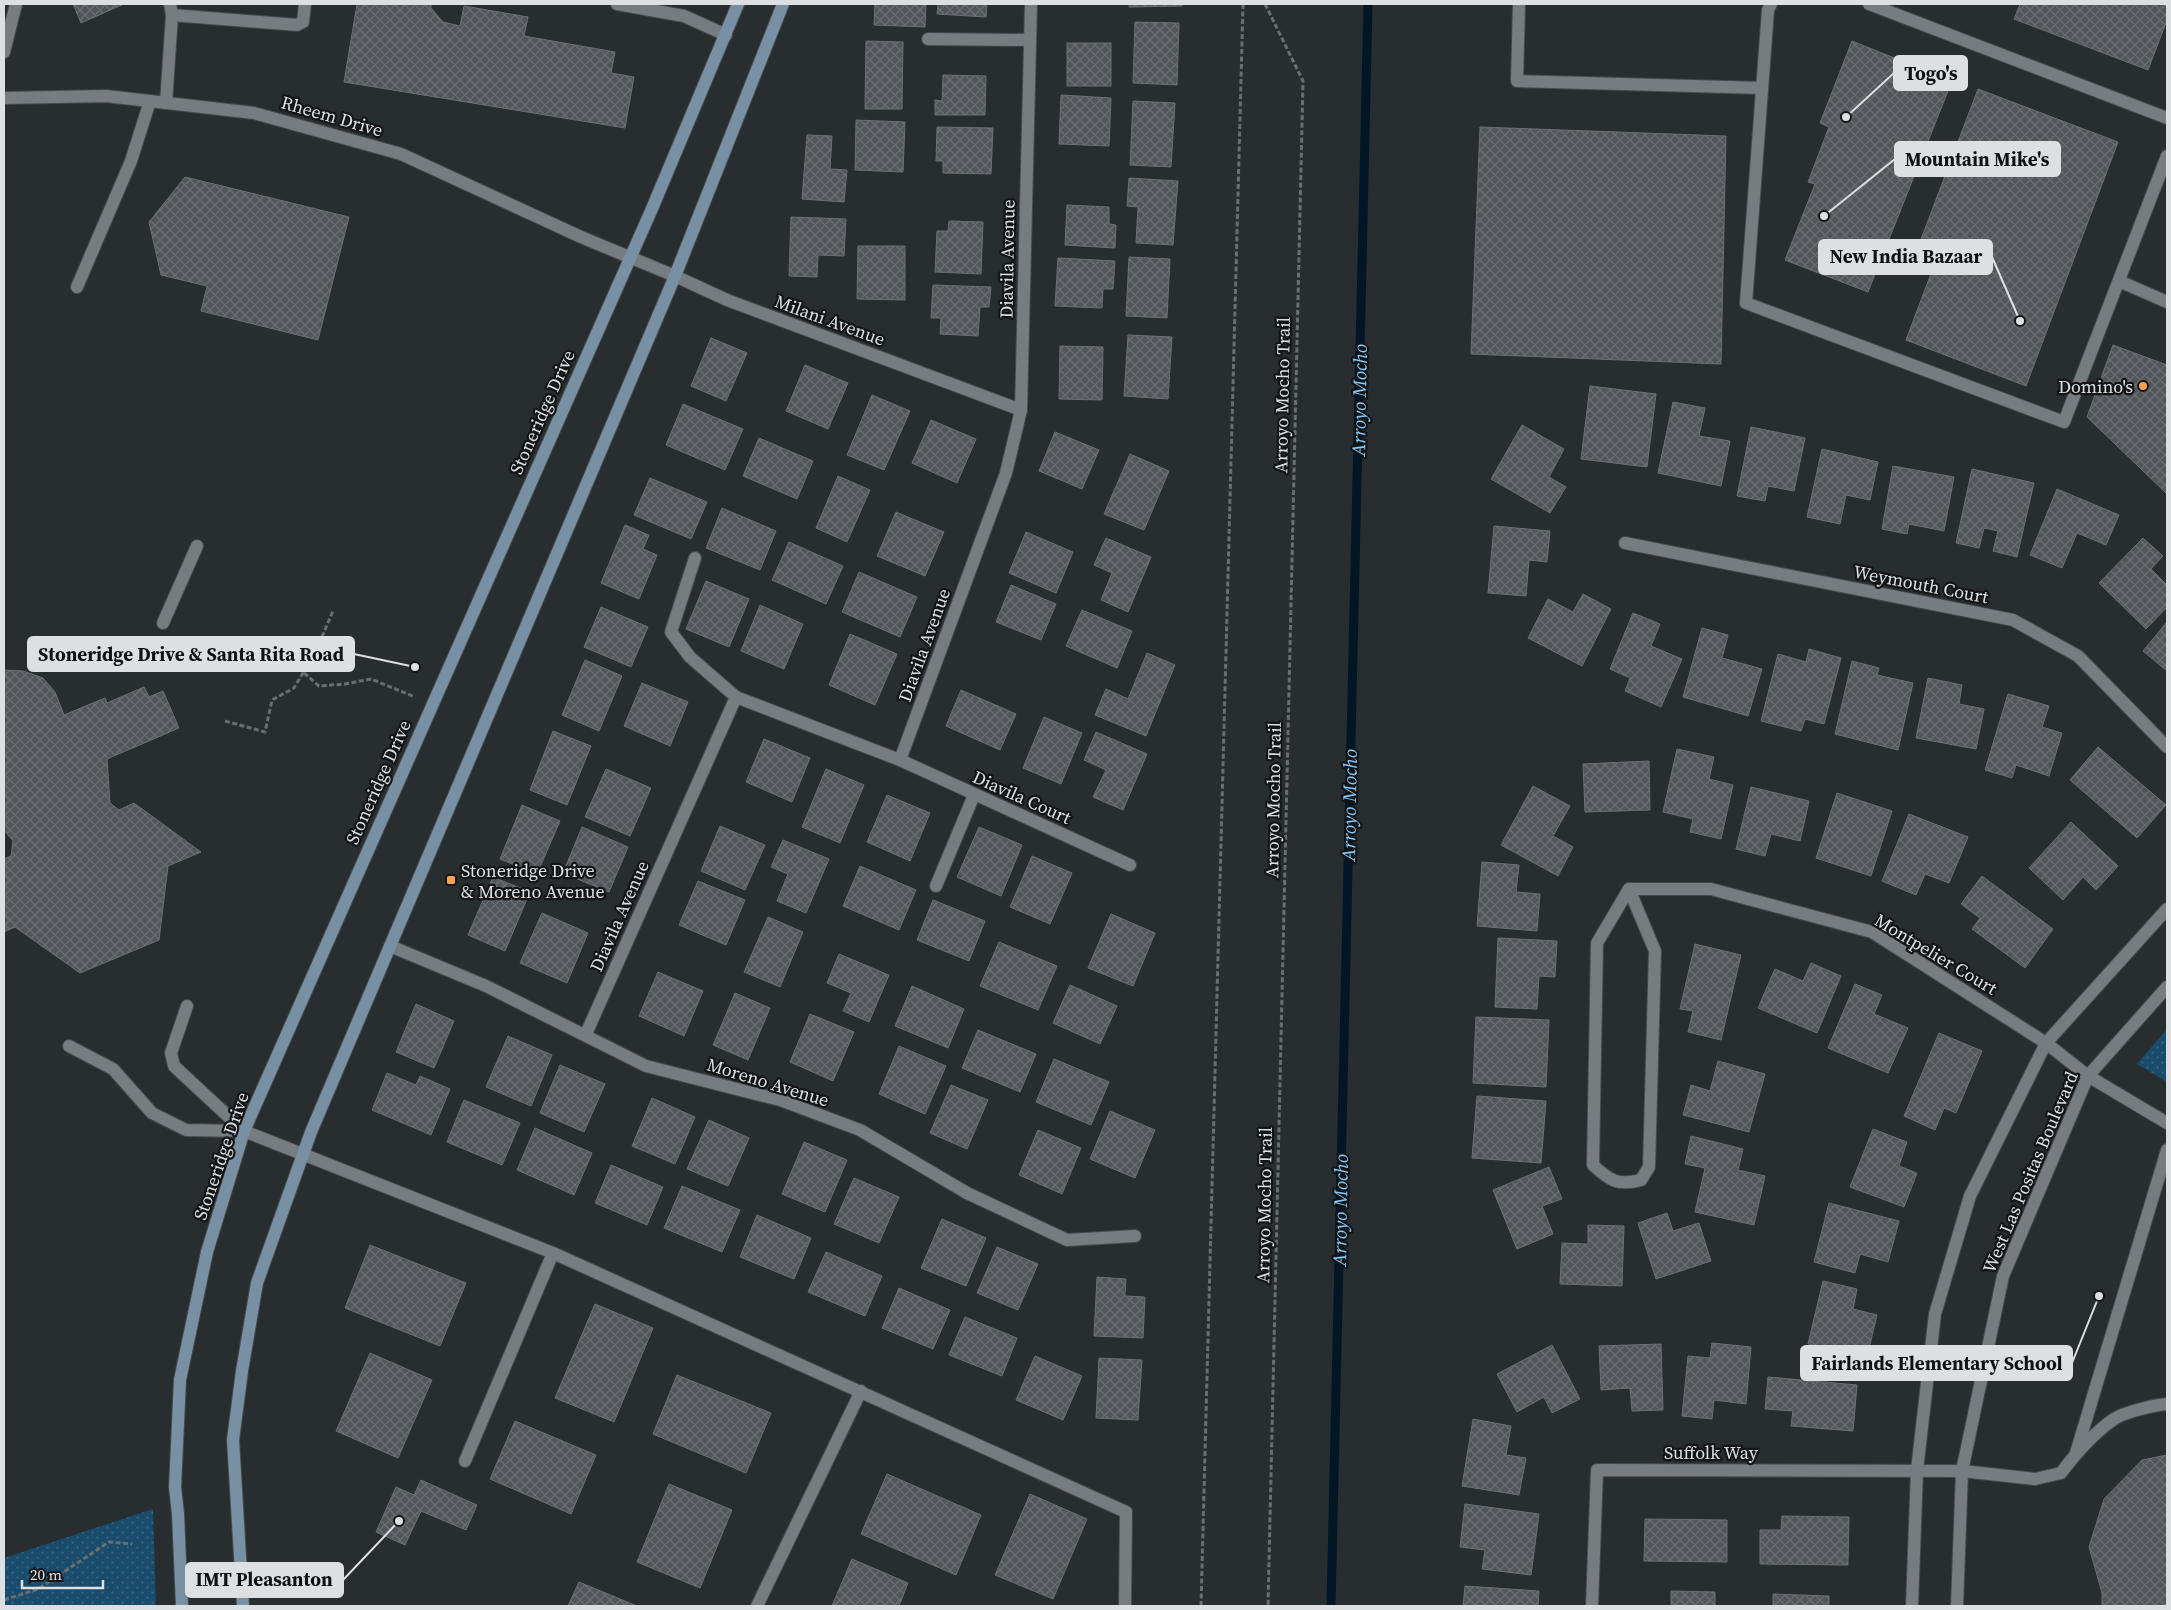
<svg xmlns="http://www.w3.org/2000/svg" width="2171" height="1610" font-family="'Source Serif 4',serif">
<style>
.park{fill:url(#park-dots)}
.lines{fill:none;stroke-linecap:round;stroke-linejoin:round}
.stream{stroke:#031625;stroke-width:9}
.building{fill:url(#building-cross-hatch);stroke:#6b7075}
.lane-casing{stroke:#464a4d;stroke-width:14}
.street-casing{stroke:#464a4d;stroke-width:14}
.secondary-casing{stroke:#464a4d;stroke-width:14}
.path{stroke:#696e71;stroke-width:3;stroke-dasharray:5 2.5;stroke-linecap:butt}
.lane{stroke:#777c80;stroke-width:12}
.street{stroke:#777c80;stroke-width:12}
.secondary{stroke:#7790a3;stroke-width:12}
.poi-dot{fill:#f9a04c;stroke:#131516;stroke-width:2}
.labels{text-anchor:middle;dominant-baseline:central;stroke-width:4.5;stroke-linejoin:round;paint-order:stroke}
.street-label{font-size:18px;fill:#dde0e3;stroke:#131516}
.poi-label{font-size:18px;fill:#dde0e3;stroke:#131516;text-anchor:end}
.water-label{font-size:19px;font-style:italic;fill:#83cafd;stroke:#131516}
.leader{fill:none;stroke:#dde0e3;stroke-width:2}
.callout-dot{fill:#dde0e3;stroke:#131516;stroke-width:2}
.callout{fill:#dde0e3;stroke:#dde0e3;stroke-width:2}
.callout-label{font-size:19px;text-anchor:middle;font-weight:bold;fill:#111}
</style>
<defs>
<pattern id="park-dots" width="8" height="8" patternUnits="userSpaceOnUse" patternTransform="scale(1.25)"><rect width="8" height="8" fill="#194b6c"/><path d="M2 2h.1M6 6h.1" fill="none" stroke="#3a6581" stroke-width="1.8" stroke-linecap="round"/></pattern>
<pattern id="building-cross-hatch" width="8" height="8" patternUnits="userSpaceOnUse" patternTransform="scale(1.25)"><rect width="8" height="8" fill="#51565a"/><path d="M0 0l8 8M0 8l8-8" fill="none" stroke="#6a6e72"/></pattern>
</defs>
<rect width="100%" height="100%" fill="#282d30"/>
<!-- park -->
<g class="park">
<path d="M2167,1029V1082L2137,1064Z"/>
<path d="M153,1509L156,1606H4V1558Z"/>
</g>
<g class="lines">
<!-- stream -->
<path class="stream" d="M1331,1606L1368,4"/>
</g>
<!-- building -->
<g class="building">
<path d="M73,4H124L81,23Z"/>
<path d="M357,4H431V8L443,22L460,26L464,6L528,17L524,36L615,52L611,73L634,77L625,128L344,82Z"/>
<path d="M875,4H926L925,27L874,25Z"/>
<path d="M938,4H987L986,17L937,14Z"/>
<path d="M1129,4H1182V6L1129,7Z"/>
<path d="M2020,4H2167V20L2148,70L2014,19Z"/>
<path d="M1135,22L1179,23L1177,85L1133,83Z"/>
<path d="M866,41L903,42L902,109H865Z"/>
<path d="M1852,41L1952,81L1868,292L1785,260L1815,184L1808,182L1829,127L1820,123Z"/>
<rect x="1067" y="43" width="44" height="43"/>
<path d="M943,75L986,76L985,115H935V100L942,101Z"/>
<path d="M1978,89L2118,142L2026,386L1906,340L1932,271L1912,263Z"/>
<path d="M1061,95L1111,98L1109,146L1059,144Z"/>
<path d="M1133,101L1175,103L1171,167L1130,165Z"/>
<path d="M856,120L905,122L903,172L855,170Z"/>
<path d="M937,127L993,128L991,174L943,173V161H936Z"/>
<path d="M1480,127L1726,136L1721,364L1471,354Z"/>
<path d="M807,135L832,136L830,169L847,170L844,202L802,199Z"/>
<path d="M185,177L349,217L318,340L201,311L207,286L161,275L149,222Z"/>
<path d="M1129,178L1178,181L1173,245L1136,243L1138,207L1127,206Z"/>
<path d="M1067,205L1109,207V224L1116,225L1115,248L1065,245Z"/>
<path d="M791,217L846,219L844,256L818,255L817,277L789,276Z"/>
<path d="M949,221L983,222L981,274L935,272L937,231H948Z"/>
<path d="M858,246H905V300L857,299Z"/>
<path d="M1129,257L1170,259L1167,318L1126,316Z"/>
<path d="M1058,258L1115,261L1113,289H1103L1102,308L1055,306Z"/>
<path d="M933,285L991,287L989,307H980L978,336L940,334L941,318H931Z"/>
<path d="M1128,335L1172,337L1168,399L1124,396Z"/>
<path d="M711,338L747,353L726,401L691,386Z"/>
<path d="M2113,345L2167,365V494L2087,417Z"/>
<path d="M1060,346L1103,347L1102,400L1059,399Z"/>
<path d="M805,365L848,383L828,429L786,411Z"/>
<path d="M1590,386L1656,394L1647,467L1581,459Z"/>
<path d="M872,395L910,411L884,470L847,455Z"/>
<path d="M1673,402L1705,408L1699,436L1730,441L1721,486L1658,473Z"/>
<path d="M683,404L743,429L725,470L666,445Z"/>
<path d="M931,420L976,439L957,483L912,463Z"/>
<path d="M1522,425L1564,449L1549,477L1566,487L1550,513L1491,479Z"/>
<path d="M1751,427L1805,438L1794,491L1768,486L1765,501L1737,496Z"/>
<path d="M1055,432L1099,450L1082,489L1039,471Z"/>
<path d="M759,438L813,461L797,499L743,476Z"/>
<path d="M1822,449L1878,462L1870,500L1846,495L1840,524L1807,517Z"/>
<path d="M1130,454L1169,471L1144,530L1104,514Z"/>
<path d="M1893,466L1954,477L1944,531L1909,524L1907,534L1882,529Z"/>
<path d="M1972,469L2034,483L2017,557L1993,551L1998,531L1984,528L1979,548L1956,543Z"/>
<path d="M838,476L870,490L847,542L816,528Z"/>
<path d="M650,478L707,502L691,539L634,515Z"/>
<path d="M2057,489L2119,515L2106,545L2077,533L2062,568L2030,555Z"/>
<path d="M722,508L776,531L760,570L706,548Z"/>
<path d="M896,512L944,532L925,576L877,556Z"/>
<path d="M625,525L649,535L643,549L657,555L639,599L601,583Z"/>
<path d="M1494,526L1550,531L1547,562L1529,560L1526,596L1488,593Z"/>
<path d="M1026,532L1073,552L1056,593L1009,573Z"/>
<path d="M1106,538L1151,557L1128,612L1101,600L1112,573L1094,565Z"/>
<path d="M2143,538L2163,556L2151,569L2167,585V607L2146,629L2099,583Z"/>
<path d="M789,542L843,566L826,604L772,580Z"/>
<path d="M859,572L917,597L900,637L842,612Z"/>
<path d="M706,581L749,599L729,647L686,629Z"/>
<path d="M1011,585L1056,604L1041,640L996,622Z"/>
<path d="M1583,594L1611,609L1582,666L1528,638L1548,599L1573,612Z"/>
<path d="M760,605L803,624L784,669L741,651Z"/>
<path d="M601,607L648,627L631,667L584,647Z"/>
<path d="M1082,610L1132,631L1117,668L1066,646Z"/>
<path d="M1633,613L1660,624L1651,646L1682,659L1661,707L1625,691L1630,678L1610,669Z"/>
<path d="M2167,622V671L2143,651Z"/>
<path d="M1702,628L1728,635L1722,658L1762,669L1748,716L1683,697Z"/>
<path d="M850,634L897,654L875,705L829,685Z"/>
<path d="M1809,649L1841,658L1824,724L1805,719L1801,731L1761,721L1778,654L1806,662Z"/>
<path d="M1147,653L1175,665L1146,736L1095,715L1106,689L1128,699Z"/>
<path d="M585,660L622,676L599,731L562,715Z"/>
<path d="M1852,661L1879,668L1877,675L1913,683L1898,750L1835,734Z"/>
<path d="M4,670L23,671L43,678L55,692L64,715L105,698L107,703L144,687L149,697L163,691L179,728L107,759L110,803L119,810L134,803L201,852L168,866L159,940L80,973L15,927L4,932V859L11,856L13,841L4,830Z"/>
<path d="M1928,678L1962,685L1959,704L1984,709L1976,749L1916,738Z"/>
<path d="M642,683L688,702L670,746L624,726Z"/>
<path d="M961,690L1016,714L1000,750L946,726Z"/>
<path d="M2008,694L2049,706L2042,727L2062,733L2049,776L2016,765L2012,778L1985,770Z"/>
<path d="M1044,717L1082,733L1061,784L1023,768Z"/>
<path d="M553,731L591,746L567,805L530,790Z"/>
<path d="M1096,732L1147,754L1123,810L1093,797L1106,770L1084,760Z"/>
<path d="M764,739L810,758L792,802L746,782Z"/>
<path d="M2098,747L2166,805L2137,838L2070,780Z"/>
<path d="M1677,749L1714,757L1709,779L1733,785L1721,839L1690,832L1693,819L1663,812Z"/>
<path d="M1649,761L1650,810L1585,812L1583,764Z"/>
<path d="M606,769L651,788L630,836L585,817Z"/>
<path d="M826,769L864,785L840,843L802,827Z"/>
<path d="M1533,786L1570,806L1553,836L1573,847L1558,876L1501,845Z"/>
<path d="M1751,787L1809,801L1800,841L1771,834L1765,856L1736,849Z"/>
<path d="M1837,793L1892,811L1871,876L1816,858Z"/>
<path d="M887,795L930,813L910,861L867,842Z"/>
<path d="M522,805L560,821L537,874L500,859Z"/>
<path d="M1909,814L1968,837L1949,883L1925,874L1916,895L1882,881Z"/>
<path d="M2071,822L2118,866L2096,890L2083,877L2063,900L2029,868Z"/>
<path d="M720,826L765,845L745,890L701,871Z"/>
<path d="M582,827L628,847L609,892L563,873Z"/>
<path d="M979,827L1022,845L1001,896L957,877Z"/>
<path d="M783,840L829,859L806,913L777,901L788,874L771,867Z"/>
<path d="M1032,856L1072,873L1050,924L1010,907Z"/>
<path d="M1482,862L1519,865L1516,892L1540,894L1537,931L1477,926Z"/>
<path d="M860,866L916,890L899,930L843,906Z"/>
<path d="M1982,876L2053,929L2025,968L1972,929L1980,918L1961,904Z"/>
<path d="M493,877L530,892L505,951L468,935Z"/>
<path d="M698,881L745,900L726,945L679,925Z"/>
<path d="M933,900L985,921L969,961L917,940Z"/>
<path d="M542,913L588,933L567,983L520,963Z"/>
<path d="M1111,914L1155,933L1133,986L1088,968Z"/>
<path d="M768,917L803,932L780,987L744,972Z"/>
<path d="M1498,938L1557,941L1555,977L1539,976L1537,1009L1495,1007Z"/>
<path d="M999,942L1057,966L1038,1010L980,986Z"/>
<path d="M1695,944L1741,955L1721,1040L1688,1032L1693,1011L1680,1009Z"/>
<path d="M839,954L889,975L869,1022L843,1011L851,993L827,983Z"/>
<path d="M1811,963L1841,976L1817,1033L1758,1008L1775,969L1803,981Z"/>
<path d="M658,972L703,991L684,1036L639,1016Z"/>
<path d="M1855,984L1882,995L1874,1014L1908,1028L1888,1073L1828,1048Z"/>
<path d="M1070,985L1117,1006L1100,1044L1053,1023Z"/>
<path d="M912,986L964,1009L948,1048L895,1026Z"/>
<path d="M735,993L770,1008L748,1060L713,1045Z"/>
<path d="M416,1004L454,1021L434,1068L396,1052Z"/>
<path d="M810,1014L854,1032L833,1081L790,1062Z"/>
<path d="M1476,1017L1549,1020L1546,1087L1473,1083Z"/>
<path d="M978,1030L1036,1054L1020,1092L962,1068Z"/>
<path d="M1939,1033L1982,1051L1956,1113L1944,1108L1935,1130L1904,1116Z"/>
<path d="M508,1036L552,1055L531,1106L486,1087Z"/>
<path d="M899,1046L946,1066L925,1114L879,1094Z"/>
<path d="M1054,1059L1109,1082L1091,1125L1036,1102Z"/>
<path d="M1718,1061L1765,1074L1749,1132L1683,1115L1691,1085L1710,1091Z"/>
<path d="M560,1065L605,1084L584,1132L540,1113Z"/>
<path d="M387,1073L416,1085L420,1076L450,1089L431,1135L372,1110Z"/>
<path d="M951,1085L988,1100L967,1149L930,1133Z"/>
<path d="M1477,1096L1546,1101L1541,1163L1472,1158Z"/>
<path d="M652,1098L695,1117L675,1164L632,1146Z"/>
<path d="M464,1100L520,1123L502,1165L447,1142Z"/>
<path d="M1110,1111L1155,1130L1135,1178L1090,1159Z"/>
<path d="M709,1120L749,1138L728,1186L687,1169Z"/>
<path d="M535,1128L592,1153L574,1195L517,1170Z"/>
<path d="M1873,1129L1907,1142L1899,1166L1917,1173L1904,1207L1850,1187Z"/>
<path d="M1038,1130L1081,1148L1062,1194L1019,1175Z"/>
<path d="M1691,1136L1743,1149L1738,1170L1765,1176L1754,1225L1695,1212L1705,1168L1685,1164Z"/>
<path d="M804,1142L847,1160L825,1212L782,1194Z"/>
<path d="M611,1165L663,1187L647,1225L595,1203Z"/>
<path d="M1549,1167L1562,1199L1542,1206L1553,1234L1517,1249L1493,1190Z"/>
<path d="M854,1178L899,1197L879,1243L834,1224Z"/>
<path d="M682,1186L740,1210L722,1252L664,1228Z"/>
<path d="M1829,1203L1899,1221L1888,1262L1860,1254L1855,1273L1814,1262Z"/>
<path d="M1667,1213L1673,1231L1699,1223L1711,1261L1656,1279L1638,1223Z"/>
<path d="M757,1215L811,1238L794,1279L740,1257Z"/>
<path d="M942,1219L986,1238L966,1286L921,1268Z"/>
<path d="M1588,1225L1624,1226L1622,1286L1560,1284L1562,1243L1588,1244Z"/>
<path d="M370,1245L466,1283L440,1346L345,1308Z"/>
<path d="M997,1247L1038,1264L1018,1310L977,1293Z"/>
<path d="M826,1252L882,1276L865,1316L808,1292Z"/>
<path d="M1097,1277L1126,1279L1125,1296L1145,1297L1143,1338L1094,1336Z"/>
<path d="M1823,1281L1857,1289L1853,1309L1877,1315L1867,1357L1808,1344Z"/>
<path d="M899,1288L950,1310L933,1349L882,1328Z"/>
<path d="M595,1304L653,1328L614,1422L555,1398Z"/>
<path d="M965,1317L1017,1338L1002,1376L949,1355Z"/>
<path d="M1712,1343L1751,1347L1746,1404L1714,1400L1712,1419L1682,1416L1688,1356L1710,1358Z"/>
<path d="M1661,1344L1663,1410L1632,1411L1630,1388L1601,1390L1599,1346Z"/>
<path d="M1552,1345L1580,1399L1552,1413L1544,1397L1517,1412L1497,1374Z"/>
<path d="M370,1353L432,1380L398,1458L336,1431Z"/>
<path d="M1035,1356L1082,1376L1063,1420L1016,1400Z"/>
<path d="M1099,1358L1142,1360L1138,1420L1096,1418Z"/>
<path d="M677,1375L771,1413L746,1473L653,1434Z"/>
<path d="M1768,1377L1857,1385L1853,1431L1791,1426L1793,1411L1765,1409Z"/>
<path d="M1473,1419L1511,1426L1506,1455L1526,1458L1519,1495L1462,1486Z"/>
<path d="M515,1421L596,1455L571,1514L490,1479Z"/>
<path d="M2167,1455V1606H2102V1593L2089,1547L2104,1499L2142,1460Z"/>
<path d="M887,1474L981,1515L956,1575L861,1534Z"/>
<path d="M421,1480L477,1505L466,1530L421,1511L405,1545L376,1532L396,1487L414,1495Z"/>
<path d="M669,1484L732,1510L700,1588L637,1562Z"/>
<path d="M1030,1494L1087,1519L1053,1599L995,1575Z"/>
<path d="M1465,1504L1539,1514L1531,1575L1482,1569L1485,1550L1460,1547Z"/>
<path d="M1782,1516L1849,1517L1848,1565L1760,1564V1530H1781Z"/>
<path d="M1645,1519L1727,1520V1562L1644,1561Z"/>
<path d="M852,1559L908,1583L899,1606H832Z"/>
<path d="M579,1582L637,1606H568Z"/>
<path d="M1465,1586L1539,1591L1538,1606H1463Z"/>
<path d="M1671,1591L1715,1592V1606H1671Z"/>
<path d="M1773,1594L1829,1596V1606H1773Z"/>
</g>
<g class="lines">
<defs>
<g id="lane">
<path d="M617,4L684,16L726,35"/>
<path d="M1519,4L1517,81L1762,88"/>
<path d="M1771,4L1768,10L1746,303L2064,422L2167,156"/>
<path d="M1869,4L2167,118"/>
<path d="M172,15L297,25L303,22L305,4"/>
<path d="M928,39L1030,40"/>
<path d="M4,52L16,4"/>
<path d="M166,103L172,15L170,4"/>
<path d="M2119,281L2167,302"/>
<path d="M77,287L131,161L150,101"/>
<path d="M695,558L671,632L690,657L736,697"/>
<path d="M163,623L197,546"/>
<path d="M936,886L974,795"/>
<path d="M1629,889L1655,951L1649,1167L1641,1180C1618,1186 1610,1181 1593,1165L1597,943Z"/>
<path d="M187,1006L171,1053L174,1066L244,1131"/>
<path d="M69,1046L113,1069L152,1113L186,1130L244,1131"/>
<path d="M2088,1076L2167,1123"/>
<path d="M2076,1453L2167,1150"/>
<path d="M1962,1471L2035,1479L2061,1473C2076,1453 2094,1433 2114,1419C2125,1412 2154,1405 2167,1404"/>
</g>
<g id="street">
<path d="M4,98L106,96L254,113L401,154L581,237L675,276L727,300L1021,410"/>
<path d="M1625,543L2013,620L2078,656L2167,747"/>
<path d="M900,760L1006,473L1021,410L1031,4"/>
<path d="M1629,889H1711L1872,932L2046,1043L2088,1076"/>
<path d="M390,946L486,986L646,1066L780,1100L860,1130L967,1193L1067,1240L1135,1236"/>
<path d="M586,1034L736,697L900,760L1130,865"/>
<path d="M244,1131L553,1253L1126,1512L1125,1606"/>
<path d="M465,1461L553,1253"/>
<path d="M757,1606L861,1391"/>
<path d="M1592,1606L1597,1470L1962,1471"/>
<path d="M1912,1606L1917,1470L1935,1314L1970,1196L2046,1043L2167,909"/>
<path d="M1957,1606L1962,1471L2003,1276L2088,1076L2167,987"/>
</g>
<g id="secondary">
<path d="M182,1606L178,1514L175,1487L180,1380L207,1252L244,1131L651,211L738,4"/>
<path d="M243,1606L233,1440L242,1371L257,1283L311,1132L675,276L783,4"/>
</g>
</defs>
<!-- lane casing -->
<use href="#lane" class="lane-casing"/>
<!-- street casing -->
<use href="#street" class="street-casing"/>
<!-- secondary casing -->
<use href="#secondary" class="secondary-casing"/>
<!-- path -->
<g class="path">
<path d="M1265,4L1303,81L1268,1606"/>
<path d="M304,673L319,686L345,684L371,679L415,697"/>
<path d="M225,721L265,732L272,700L294,688L316,651L333,611"/>
<path d="M4,1600L38,1589L109,1542L132,1544"/>
<path d="M1201,1606L1243,4"/>
</g>
<!-- lane -->
<use href="#lane" class="lane"/>
<!-- street -->
<use href="#street" class="street"/>
<!-- secondary -->
<use href="#secondary" class="secondary"/>
</g>
<!-- markers -->
<g class="poi-dot">
<circle cx="2143" cy="386" r="5"/>
<rect x="446" y="875" width="10" height="10" rx="2.5"/>
</g>
<g class="labels">
<!-- street labels -->
<g class="street-label">
<text transform="translate(332 116) rotate(16)">Rheem Drive</text>
<text transform="translate(1007 259) rotate(-89)">Diavila Avenue</text>
<text transform="translate(830 320) rotate(20)">Milani Avenue</text>
<text transform="translate(1282 395) rotate(-89)">Arroyo Mocho Trail</text>
<text transform="translate(542 412) rotate(-66)">Stoneridge Drive</text>
<text transform="translate(1921 584) rotate(11)">Weymouth Court</text>
<text transform="translate(924 645) rotate(-70)">Diavila Avenue</text>
<text transform="translate(378 782) rotate(-66)">Stoneridge Drive</text>
<text transform="translate(1022 797) rotate(24)">Diavila Court</text>
<text transform="translate(1273 800) rotate(-89)">Arroyo Mocho Trail</text>
<text transform="translate(619 916) rotate(-66)">Diavila Avenue</text>
<text transform="translate(1936 954) rotate(31)">Montpelier Court</text>
<text transform="translate(768 1082) rotate(17)">Moreno Avenue</text>
<text transform="translate(221 1156) rotate(-71)">Stoneridge Drive</text>
<text transform="translate(2030 1172) rotate(-67)">West Las Positas Boulevard</text>
<text transform="translate(1264 1205) rotate(-89)">Arroyo Mocho Trail</text>
<text x="1711" y="1452">Suffolk Way</text>
</g>
<!-- poi labels -->
<g class="poi-label">
<text x="2133" y="386">Domino's</text>
<text x="461" y="870" text-anchor="start">Stoneridge Drive<tspan x="461" dy="21">&amp; Moreno Avenue</tspan></text>
</g>
<!-- water labels -->
<g class="water-label">
<text transform="translate(1359 400) rotate(-89)">Arroyo Mocho</text>
<text transform="translate(1349 805) rotate(-89)">Arroyo Mocho</text>
<text transform="translate(1340 1210) rotate(-89)">Arroyo Mocho</text>
</g>
</g>
<!-- callouts -->
<path class="leader" d="M1846 117L1894 73M1824 216L1895 159M2020 321L1992 257M415 667L354 654M2099 1296L2072 1363M399 1521L343 1580"/>
<g class="callout-dot">
<circle cx="1846" cy="117" r="5"/>
<circle cx="1824" cy="216" r="5"/>
<circle cx="2020" cy="321" r="5"/>
<circle cx="415" cy="667" r="5"/>
<circle cx="2099" cy="1296" r="5"/>
<circle cx="399" cy="1521" r="5"/>
</g>
<g class="callout">
<rect x="1894" y="56" width="73" height="34" rx="5"/>
<rect x="1895" y="142" width="165" height="34" rx="5"/>
<rect x="1819" y="240" width="173" height="34" rx="5"/>
<rect x="28" y="637" width="326" height="34" rx="5"/>
<rect x="1801" y="1346" width="271" height="34" rx="5"/>
<rect x="186" y="1563" width="157" height="34" rx="5"/>
</g>
<g class="callout-label">
<text x="1931" y="80">Togo's</text>
<text x="1977" y="166">Mountain Mike's</text>
<text x="1906" y="263">New India Bazaar</text>
<text x="191" y="661">Stoneridge Drive &amp; Santa Rita Road</text>
<text x="1937" y="1370">Fairlands Elementary School</text>
<text x="264" y="1586">IMT Pleasanton</text>
</g>
<!-- border -->
<rect width="2171" height="1610" fill="none" stroke="#dde0e3" stroke-width="10"/>
<!-- scale -->
<path d="M22 1580v8h81v-8" fill="none" stroke="#dde0e3" stroke-width="2.5"/>
<text x="30" y="1580" font-size="15" fill="#dde0e3" stroke="#131516" stroke-width="4" paint-order="stroke">20 m</text>
</svg>
